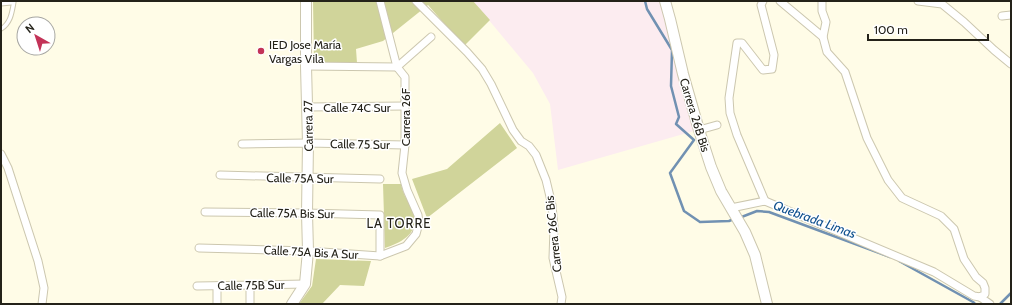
<svg xmlns="http://www.w3.org/2000/svg" width="1012" height="305" font-family="Cabin,sans-serif">
<style>
.industrial{fill:#fcecf0}
.green{fill:#d0d49a}
.lines{fill:none;stroke-linecap:round;stroke-linejoin:round}
.stream{stroke:#7191b2;stroke-width:2.5}
.lane-casing{stroke:#ccc7af;stroke-width:5.5}
.street-casing{stroke:#ccc7af;stroke-width:9}
.secondary-casing{stroke:#ccc7af;stroke-width:12}
.lane{stroke:#fff;stroke-width:3.5}
.street{stroke:#fff;stroke-width:7}
.secondary{stroke:#fff;stroke-width:10}
.poi-dot{fill:#c33358;stroke:#fff;stroke-width:1.5}
.labels{text-anchor:middle;dominant-baseline:central;stroke-width:3;stroke-linejoin:round;paint-order:stroke}
.poi-label{font-size:12px;fill:#242219;stroke:#fff;text-anchor:start}
.street-label{font-size:12px;fill:#242219;stroke:#fff}
.water-label{font-size:13px;font-style:italic;fill:#0f508e;stroke:#fff}
.neighbourhood-label{font-size:13px;letter-spacing:1px;fill:#242219;stroke:#fff}
</style>
<rect width="100%" height="100%" fill="#fffce7"/>
<!-- industrial -->
<path class="industrial" d="M473,1H661L694,131L558,170L550,104L533,73Z"/>
<!-- green -->
<g class="green">
<path d="M313,1H473L490,20L464,46L428,5L383,41L356,49L357,63L314,62Z"/>
<path d="M500,123L517,148L427,218L412,179L447,169Z"/>
<path d="M383,184H401C402,188 403,192 405,196C408,202 415,209 415,216C417,235 400,243 385,248Z"/>
<path d="M316,259L371,261L364,286L340,285L322,304H299L312,286Z"/>
</g>
<g class="lines">
<!-- stream -->
<g class="stream">
<path d="M645,1L647,9L672,50L671,86L679,117L676,124L694,140L670,173L684,211L700,222L729,221L734,219"/>
<path d="M739,218L757,211L769,212L890,257"/>
<path d="M899,261L973,302L975,304"/>
<path d="M1000,304L1011,293"/>
</g>
<defs>
<path id="lane" d="M1,29C11,23 12,12 14,1"/>
<g id="street">
<path d="M416,1L467,52L482,69L491,84L513,130L521,141L529,146L536,155L546,180L552,205L554,228L553,258L562,297L561,304"/>
<path d="M763,1L761,5L774,55L772,69L763,70L742,43H737L729,98L730,113L737,135L765,201"/>
<path d="M780,1L823,37L826,22L822,11V1"/>
<path d="M918,1L942,4L964,22L994,50L1011,64"/>
<path d="M1,2L11,1"/>
<path d="M1002,16L1011,15"/>
<path d="M306,66L397,67"/>
<path d="M397,67L431,37"/>
<path d="M308,107L405,106"/>
<path d="M699,130L717,125"/>
<path d="M242,144L308,143L405,145"/>
<path d="M1,154L8,168L38,261L44,288L42,304"/>
<path d="M220,175L380,179"/>
<path d="M731,208L765,201L934,272L974,296L980,297L985,294V288L983,283L976,277L964,259L954,229L941,216L902,198L888,180L867,138L845,72L827,52L823,37"/>
<path d="M205,212L307,213L380,215V256"/>
<path d="M199,248L308,251L380,256L406,246L416,234L419,223L418,215L407,190L402,173L405,145V77L397,67L380,1"/>
<path d="M250,285V304"/>
<path d="M197,286L305,284"/>
<path d="M217,286V304"/>
<path d="M980,297L990,304"/>
</g>
<g id="secondary">
<path d="M665,1L670,19L683,74L699,130L711,167L721,191L745,232L755,255L767,304"/>
<path d="M292,304L305,284L308,251L307,213L308,143L306,66V1"/>
</g>
</defs>
<!-- lane casing -->
<use href="#lane" class="lane-casing"/>
<!-- street casing -->
<use href="#street" class="street-casing"/>
<!-- secondary casing -->
<use href="#secondary" class="secondary-casing"/>
<!-- lane -->
<use href="#lane" class="lane"/>
<!-- street -->
<use href="#street" class="street"/>
<!-- secondary -->
<use href="#secondary" class="secondary"/>
</g>
<!-- markers -->
<circle class="poi-dot" cx="261" cy="51" r="4"/>
<g class="labels">
<!-- poi labels -->
<g class="poi-label">
<text x="269" y="44">IED Jose María<tspan x="269" dy="14">Vargas Vila</tspan></text>
</g>
<!-- street labels -->
<g class="street-label">
<text x="357" y="107">Calle 74C Sur</text>
<text transform="translate(695 115) rotate(73)">Carrera 26B Bis</text>
<text transform="translate(405 117) rotate(-90)">Carrera 26F</text>
<text transform="translate(308 126) rotate(-91)">Carrera 27</text>
<text transform="translate(360 144) rotate(1)">Calle 75 Sur</text>
<text transform="translate(300 178) rotate(1)">Calle 75A Sur</text>
<text transform="translate(292 213) rotate(1)">Calle 75A Bis Sur</text>
<text transform="translate(553 234) rotate(-96)">Carrera 26C Bis</text>
<text transform="translate(311 252) rotate(3)">Calle 75A Bis A Sur</text>
<text transform="translate(251 285) rotate(-1)">Calle 75B Sur</text>
</g>
<!-- water labels -->
<g class="water-label">
<text transform="translate(815 219) rotate(20)">Quebrada Limas</text>
</g>
<!-- neighbourhood labels -->
<g class="neighbourhood-label">
<text x="399" y="223">LA TORRE</text>
</g>
</g>
<!-- border -->
<rect width="1012" height="305" fill="none" stroke="#242219" stroke-width="4"/>
<!-- north arrow -->
<g transform="translate(36 36) rotate(321)"><circle r="19" fill="#ffffff" stroke="#a7a7a3"/>
<path d="M0-3L7 15L0 10L-7 15Z" fill="#c33358"/>
<text y="-6" font-size="11" font-weight="bold" text-anchor="middle" fill="#242219">N</text>
</g>
<!-- scale -->
<path d="M868 34v6h120v-6" fill="none" stroke="#242219" stroke-width="2"/>
<text x="874" y="34" font-size="12" fill="#242219" stroke="#ffffff" stroke-width="3" paint-order="stroke">100 m</text>
</svg>
